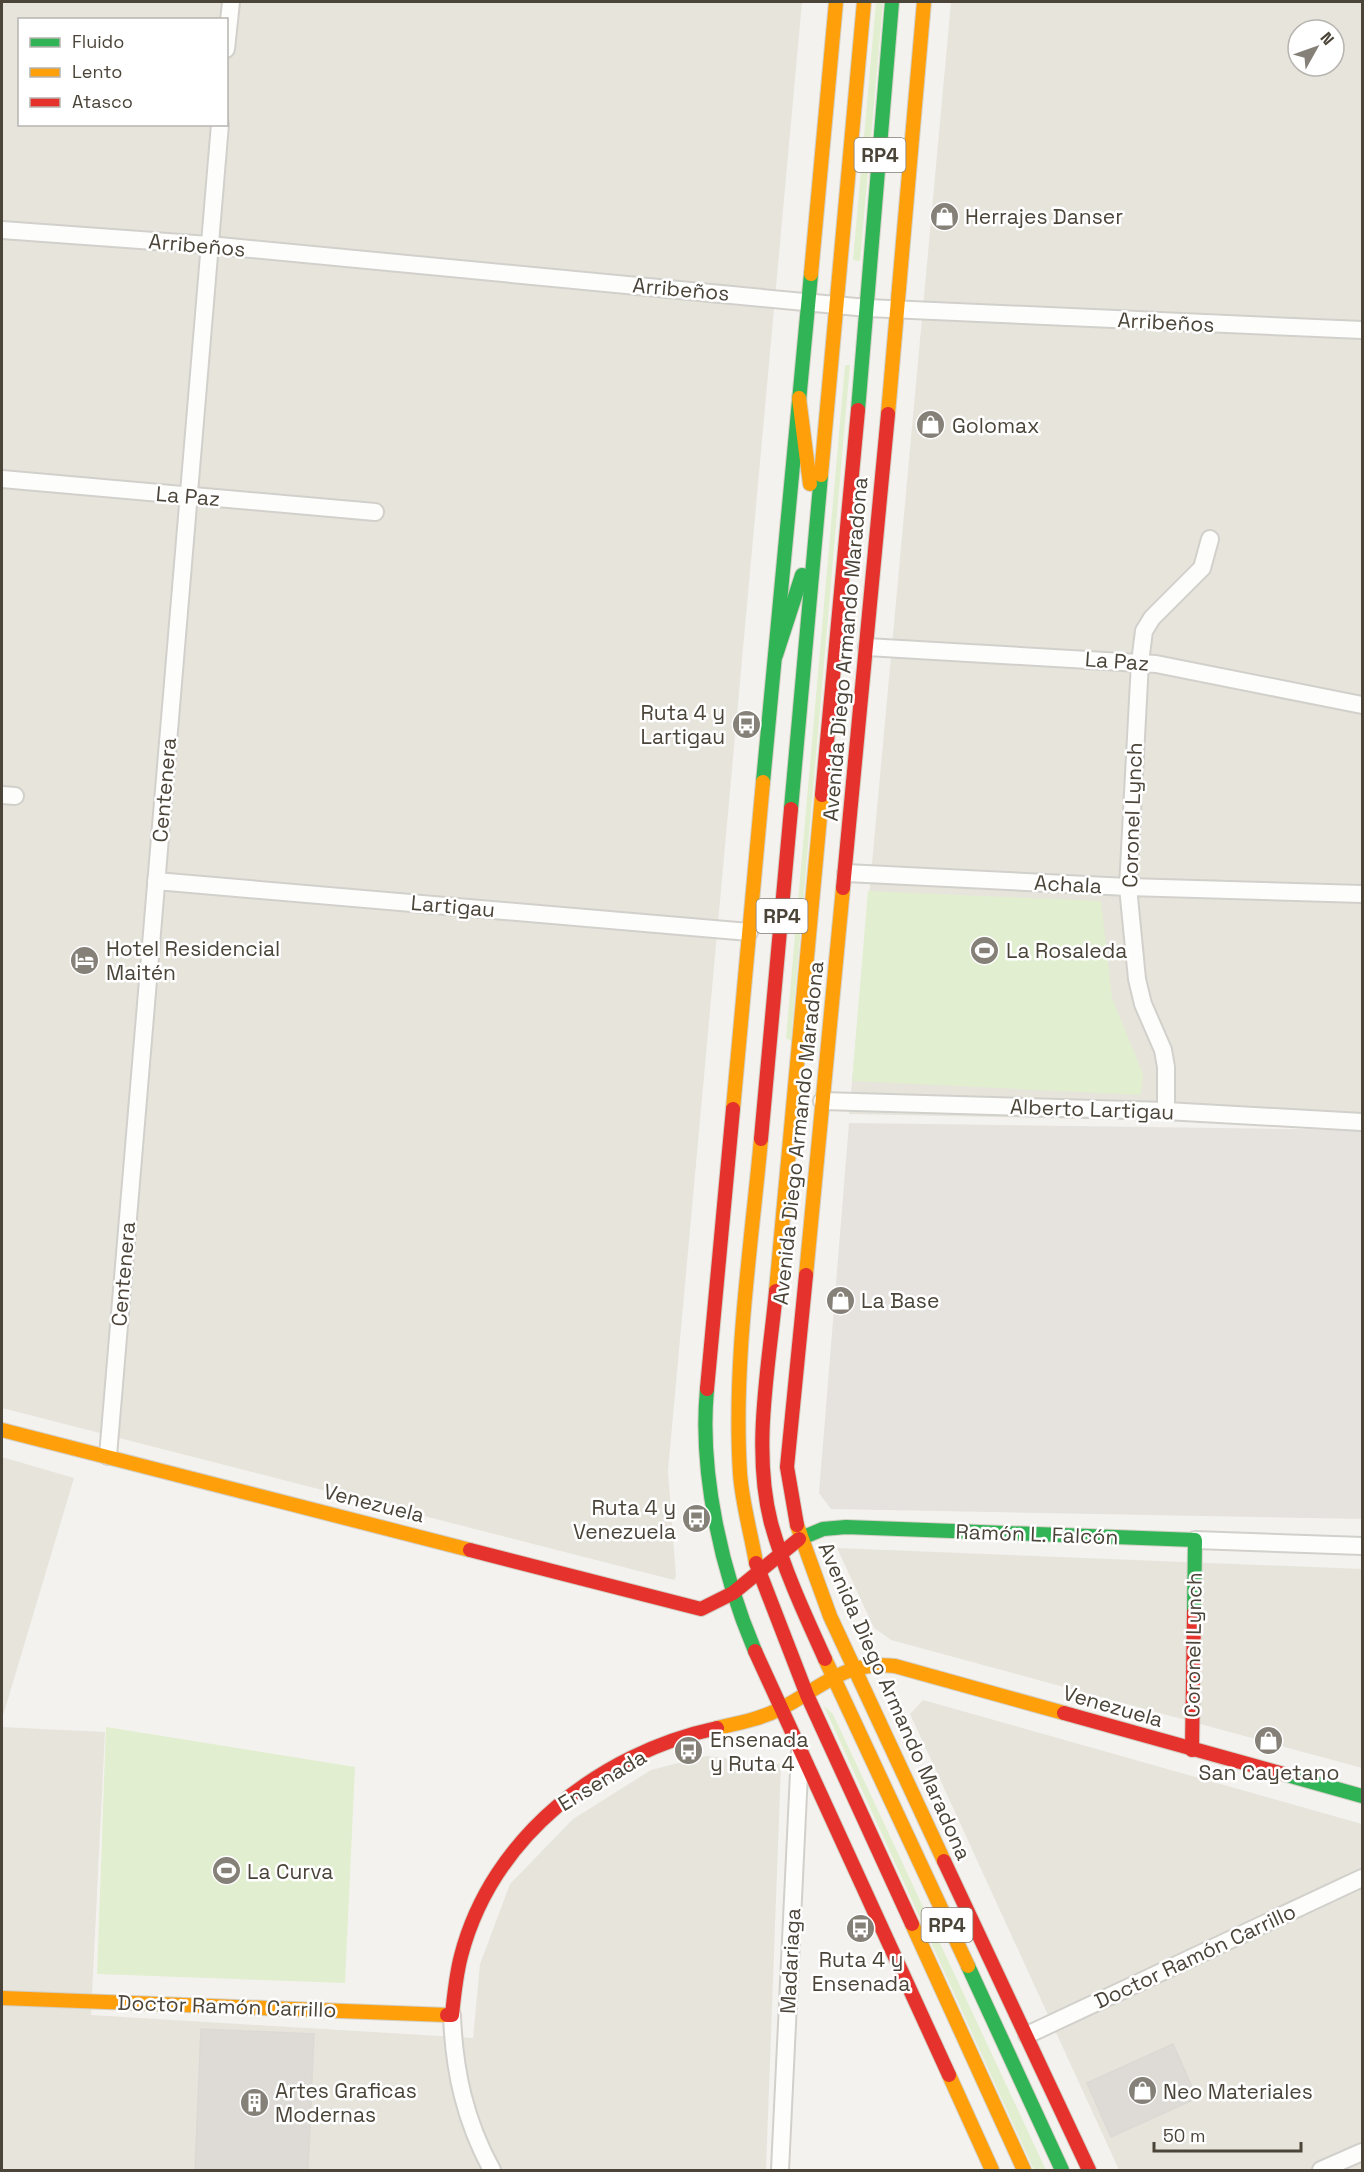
<svg xmlns="http://www.w3.org/2000/svg" width="1364" height="2172" font-family="'Space Grotesk',sans-serif">
<style>
.residential{fill:#e7e4dc;fill-rule:evenodd}
.industrial{fill:#e6e2de}
.green{fill:#e1eecf}
.building{fill:#dedbd6;stroke:#dcd9d4;stroke-width:1.5}
.lines{fill:none;stroke-linecap:round;stroke-linejoin:round}
.street-casing{stroke:#d2d0cb;stroke-width:20}
.fast-casing{stroke:#d3cfc5;stroke-width:16}
.slow-casing{stroke:#d3cfc5;stroke-width:16}
.jam-casing{stroke:#d3cfc5;stroke-width:16}
.street{stroke:#fdfdfc;stroke-width:16}
.fast{stroke:#30b455;stroke-width:14}
.slow{stroke:#ff9f0a;stroke-width:14}
.jam{stroke:#e5322d;stroke-width:14}
.labels{text-anchor:middle;dominant-baseline:central;stroke-width:5;stroke-linejoin:round;paint-order:stroke}
.shield{fill:#fff;stroke:#817c74;stroke-width:1.5}
.shield-label{font-size:20px;font-weight:bold;fill:#4b4439}
.poi-label{font-size:21px;fill:#4b4439;stroke:#fff;text-anchor:start}
.street-label{font-size:21px;fill:#4b4439;stroke:#fff}
</style>
<rect width="100%" height="100%" fill="#f4f2ee"/>
<!-- residential -->
<g class="residential">
<path d="M2,2H802L668,1471L676,1576L674,1580L2,1408ZM20,20H226V124H20Z"/>
<path d="M951,2H1362V1125L849,1114ZM1298,30H1334V66H1298Z"/>
<path d="M2,1457L74,1478L2,1719Z"/>
<path d="M837,1548L1362,1569V1768L891,1640L874,1628Z"/>
<path d="M923,1700L1362,1824V2170H1119L910,1714Z"/>
<path d="M2,1727L105,1732L91,2015L473,2038L480,1964L510,1884L573,1819L651,1770L706,1756L781,1764L766,2170H2Z"/>
</g>
<!-- industrial -->
<path class="industrial" d="M849,1123L1362,1130V1519L831,1509L819,1493Z"/>
<!-- green -->
<g class="green">
<path d="M876,2H883L860,261L853,260Z"/>
<path d="M845,365H850L791,1041L786,1038Z"/>
<path d="M868,891L1101,901L1112,998L1143,1074L1141,1095L852,1081Z"/>
<path d="M824,1706L833,1714L1046,2170H1034Z"/>
<path d="M106,1727L355,1767L345,1983L97,1974Z"/>
</g>
<!-- building -->
<g class="building">
<path d="M201,2029L314,2034L308,2170H195Z"/>
<path d="M1173,2044L1197,2098L1111,2137L1087,2083Z"/>
</g>
<g class="lines">
<defs>
<g id="street">
<path d="M226,49L231,2"/>
<path d="M2,230L209,245L867,308L1362,330"/>
<path d="M2,479L375,512"/>
<path d="M867,647L1156,664L1362,705"/>
<path d="M2,795L15,796"/>
<path d="M846,873L1128,887L1362,894"/>
<path d="M156,881L749,932"/>
<path d="M822,1101L1166,1111L1362,1122"/>
<path d="M1166,1111V1067L1163,1050L1143,1004L1137,979L1128,887L1140,662L1144,631L1152,618L1202,568L1210,539"/>
<path d="M108,1456L220,124"/>
<path d="M1195,1540L1362,1546"/>
<path d="M452,2015C454,2071 465,2121 492,2170"/>
<path d="M1027,2035L1362,1878"/>
<path d="M780,2170L800,1752"/>
<path d="M1321,2170L1362,2152"/>
</g>
<g id="fast">
<path d="M858,410L892,2"/>
<path d="M776,655L802,575"/>
<path d="M763,782L811,274"/>
<path d="M791,809L821,475"/>
<path d="M707,1389C699,1474 722,1573 755,1651"/>
<path d="M799,1539L823,1529L846,1527L1195,1540L1194,1612"/>
<path d="M1287,1775L1362,1796"/>
<path d="M968,1966L1062,2170"/>
</g>
<g id="slow">
<path d="M811,274L836,2"/>
<path d="M799,398L810,484"/>
<path d="M888,414L924,2"/>
<path d="M821,475L864,2"/>
<path d="M733,1109L763,782"/>
<path d="M806,1275L843,888"/>
<path d="M776,1291L822,795"/>
<path d="M2,1430L470,1550"/>
<path d="M797,1525L830,1616L944,1861"/>
<path d="M756,1563C751,1533 742,1503 740,1473C733,1364 751,1248 761,1139"/>
<path d="M825,1659L968,1966"/>
<path d="M717,1728C739,1723 760,1719 780,1709C821,1688 845,1660 895,1666L1064,1713"/>
<path d="M912,1924L1024,2170"/>
<path d="M2,1998L447,2015"/>
<path d="M949,2075L992,2170"/>
</g>
<g id="jam">
<path d="M822,795L858,410"/>
<path d="M843,888L888,414"/>
<path d="M761,1139L791,809"/>
<path d="M776,1291C769,1366 752,1449 771,1523C784,1570 805,1615 825,1659"/>
<path d="M707,1389L733,1109"/>
<path d="M797,1525L787,1467L806,1275"/>
<path d="M470,1550L701,1609L733,1593L799,1539"/>
<path d="M756,1563L807,1695L912,1924"/>
<path d="M755,1651L949,2075"/>
<path d="M1064,1713L1287,1775"/>
<path d="M1192,1750L1194,1612"/>
<path d="M944,1861L1089,2170"/>
<path d="M447,2015H452C454,1995 456,1975 461,1956C492,1837 600,1753 717,1728"/>
</g>
</defs>
<!-- street casing -->
<use href="#street" class="street-casing"/>
<!-- fast casing -->
<use href="#fast" class="fast-casing"/>
<!-- slow casing -->
<use href="#slow" class="slow-casing"/>
<!-- jam casing -->
<use href="#jam" class="jam-casing"/>
<!-- street -->
<use href="#street" class="street"/>
<!-- fast -->
<use href="#fast" class="fast"/>
<!-- slow -->
<use href="#slow" class="slow"/>
<!-- jam -->
<use href="#jam" class="jam"/>
</g>
<!-- icons -->
<defs>
<symbol id="shop-disc" viewBox="-11 -11 22 22"><circle r="9.5" fill="#868178" stroke="#fff"/><path d="M-5-2.5h2.3a2.7 3.5 0 0 1 5.4 0H5L5.5 6h-11ZM-1.5-2.5h3a1.5 2.3 0 0 0-3 0Z" fill="#fff"/></symbol>
<symbol id="bus-disc" viewBox="-11 -11 22 22"><circle r="9.5" fill="#868178" stroke="#fff"/><path d="M-5-6H5V4H4V6H2V4H-2V6H-4V4H-5ZM-3.5-4V0h7V-4ZM-3.5 1.2v1.5H-2V1.2ZM2 1.2v1.5H3.5V1.2Z" fill="#fff"/></symbol>
<symbol id="stadium-disc" viewBox="-11 -11 22 22"><circle r="9.5" fill="#868178" stroke="#fff"/><path d="M0-5a6.5 5 0 1 0 0 10a6.5 5 0 1 0 0-10ZM-3.5-1.8h7v3.6h-7Z" fill="#fff"/></symbol>
<symbol id="hotel-disc" viewBox="-11 -11 22 22"><circle r="9.5" fill="#868178" stroke="#fff"/><path d="M-6-4.5h1.5V1H6V5H4.5V3h-9V5H-6ZM-4 0a1.8 1.8 0 1 1 3.6 0ZM.5 0V-2.5h3Q6-2.5 6 0Z" fill="#fff"/></symbol>
<symbol id="building-disc" viewBox="-11 -11 22 22"><circle r="9.5" fill="#868178" stroke="#fff"/><path d="M-4-6H4V6H1V3H-1V6H-4ZM-2.5-4.3h1.7v1.8h-1.7ZM.8-4.3h1.7v1.8H.8ZM-2.5-1h1.7V.8h-1.7ZM.8-1h1.7V.8H.8Z" fill="#fff"/></symbol>
</defs>
<g fill-rule="evenodd">
<use href="#shop-disc" x="928" y="200" width="33" height="33"/>
<use href="#shop-disc" x="914" y="408" width="33" height="33"/>
<use href="#bus-disc" x="730" y="708" width="33" height="33"/>
<use href="#stadium-disc" x="968" y="934" width="33" height="33"/>
<use href="#hotel-disc" x="68" y="944" width="33" height="33"/>
<use href="#shop-disc" x="824" y="1284" width="33" height="33"/>
<use href="#bus-disc" x="680" y="1502" width="33" height="33"/>
<use href="#shop-disc" x="1252" y="1724" width="33" height="33"/>
<use href="#bus-disc" x="672" y="1734" width="33" height="33"/>
<use href="#stadium-disc" x="210" y="1854" width="33" height="33"/>
<use href="#bus-disc" x="844" y="1912" width="33" height="33"/>
<use href="#shop-disc" x="1126" y="2074" width="33" height="33"/>
<use href="#building-disc" x="238" y="2086" width="33" height="33"/>
</g>
<g class="labels">
<!-- shield labels -->
<g class="shield">
<rect x="854.5" y="138" width="51" height="34" rx="4.5"/>
<rect x="756.5" y="899" width="51" height="34" rx="4.5"/>
<rect x="921.5" y="1908" width="51" height="34" rx="4.5"/>
</g>
<g class="shield-label">
<text x="880" y="155">RP4</text>
<text x="782" y="916">RP4</text>
<text x="947" y="1925">RP4</text>
</g>
<!-- poi labels -->
<g class="poi-label">
<text x="965" y="216">Herrajes Danser</text>
<text x="952" y="425">Golomax</text>
<text x="725" y="712" text-anchor="end">Ruta 4 y<tspan x="725" dy="24">Lartigau</tspan></text>
<text x="106" y="948">Hotel Residencial<tspan x="106" dy="24">Maitén</tspan></text>
<text x="1006" y="950">La Rosaleda</text>
<text x="861" y="1300">La Base</text>
<text x="676" y="1507" text-anchor="end">Ruta 4 y<tspan x="676" dy="24">Venezuela</tspan></text>
<text x="710" y="1739">Ensenada<tspan x="710" dy="24">y Ruta 4</tspan></text>
<text x="1269" y="1772" text-anchor="middle">San Cayetano</text>
<text x="247" y="1871">La Curva</text>
<text x="861" y="1959" text-anchor="middle">Ruta 4 y<tspan x="861" dy="24">Ensenada</tspan></text>
<text x="275" y="2090">Artes Graficas<tspan x="275" dy="24">Modernas</tspan></text>
<text x="1163" y="2091">Neo Materiales</text>
</g>
<!-- street labels -->
<g class="street-label">
<text transform="translate(197 245) rotate(5)">Arribeños</text>
<text transform="translate(681 289) rotate(5)">Arribeños</text>
<text transform="translate(1166 322) rotate(3)">Arribeños</text>
<text transform="translate(188 496) rotate(5)">La Paz</text>
<text transform="translate(845 649) rotate(-85)">Avenida Diego Armando Maradona</text>
<text transform="translate(1117 661) rotate(4)">La Paz</text>
<text transform="translate(164 790) rotate(-85)">Centenera</text>
<text transform="translate(1132 815) rotate(-88)">Coronel Lynch</text>
<text transform="translate(1068 884) rotate(3)">Achala</text>
<text transform="translate(453 906) rotate(5)">Lartigau</text>
<text transform="translate(1092 1109) rotate(2)">Alberto Lartigau</text>
<text transform="translate(798 1133) rotate(-84)">Avenida Diego Armando Maradona</text>
<text transform="translate(123 1274) rotate(-85)">Centenera</text>
<text transform="translate(374 1503) rotate(14)">Venezuela</text>
<text transform="translate(1037 1534) rotate(2)">Ramón L. Falcón</text>
<text transform="translate(1193 1645) rotate(-89)">Coronel Lynch</text>
<text transform="translate(895 1701) rotate(66)">Avenida Diego Armando Maradona</text>
<text transform="translate(1113 1706) rotate(16)">Venezuela</text>
<text transform="translate(602 1780) rotate(-31)">Ensenada</text>
<text transform="translate(1195 1956) rotate(-25)">Doctor Ramón Carrillo</text>
<text transform="translate(790 1961) rotate(-87)">Madariaga</text>
<text transform="translate(227 2006) rotate(2)">Doctor Ramón Carrillo</text>
</g>
</g>
<!-- border -->
<rect width="1364" height="2172" fill="none" stroke="#4b4439" stroke-width="6"/>
<!-- legend -->
<rect x="18" y="18" width="210" height="108" fill="#ffffff" stroke="#b7b4b0" stroke-width="1.5"/>
<rect x="30" y="38" width="30" height="9" fill="#30b455" stroke="#b7b4b0" stroke-width="1.5"/>
<text x="72" y="48" font-size="18" fill="#4b4439">Fluido</text>
<rect x="30" y="68" width="30" height="9" fill="#ff9f0a" stroke="#b7b4b0" stroke-width="1.5"/>
<text x="72" y="78" font-size="18" fill="#4b4439">Lento</text>
<rect x="30" y="98" width="30" height="9" fill="#e5322d" stroke="#b7b4b0" stroke-width="1.5"/>
<text x="72" y="108" font-size="18" fill="#4b4439">Atasco</text>
<!-- north arrow -->
<g transform="translate(1316 48) rotate(50)"><circle r="28" fill="#ffffff" stroke="#b7b4b0" stroke-width="1.5"/>
<path d="M0-4.5L10 22L0 15L-10 22Z" fill="#868178"/>
<text y="-9" font-size="16" font-weight="bold" text-anchor="middle" fill="#4b4439">N</text>
</g>
<!-- scale -->
<path d="M1154 2142v9h147v-9" fill="none" stroke="#4b4439" stroke-width="3"/>
<text x="1163" y="2142" font-size="18" fill="#4b4439" stroke="#ffffff" stroke-width="4.5" paint-order="stroke">50 m</text>
</svg>
